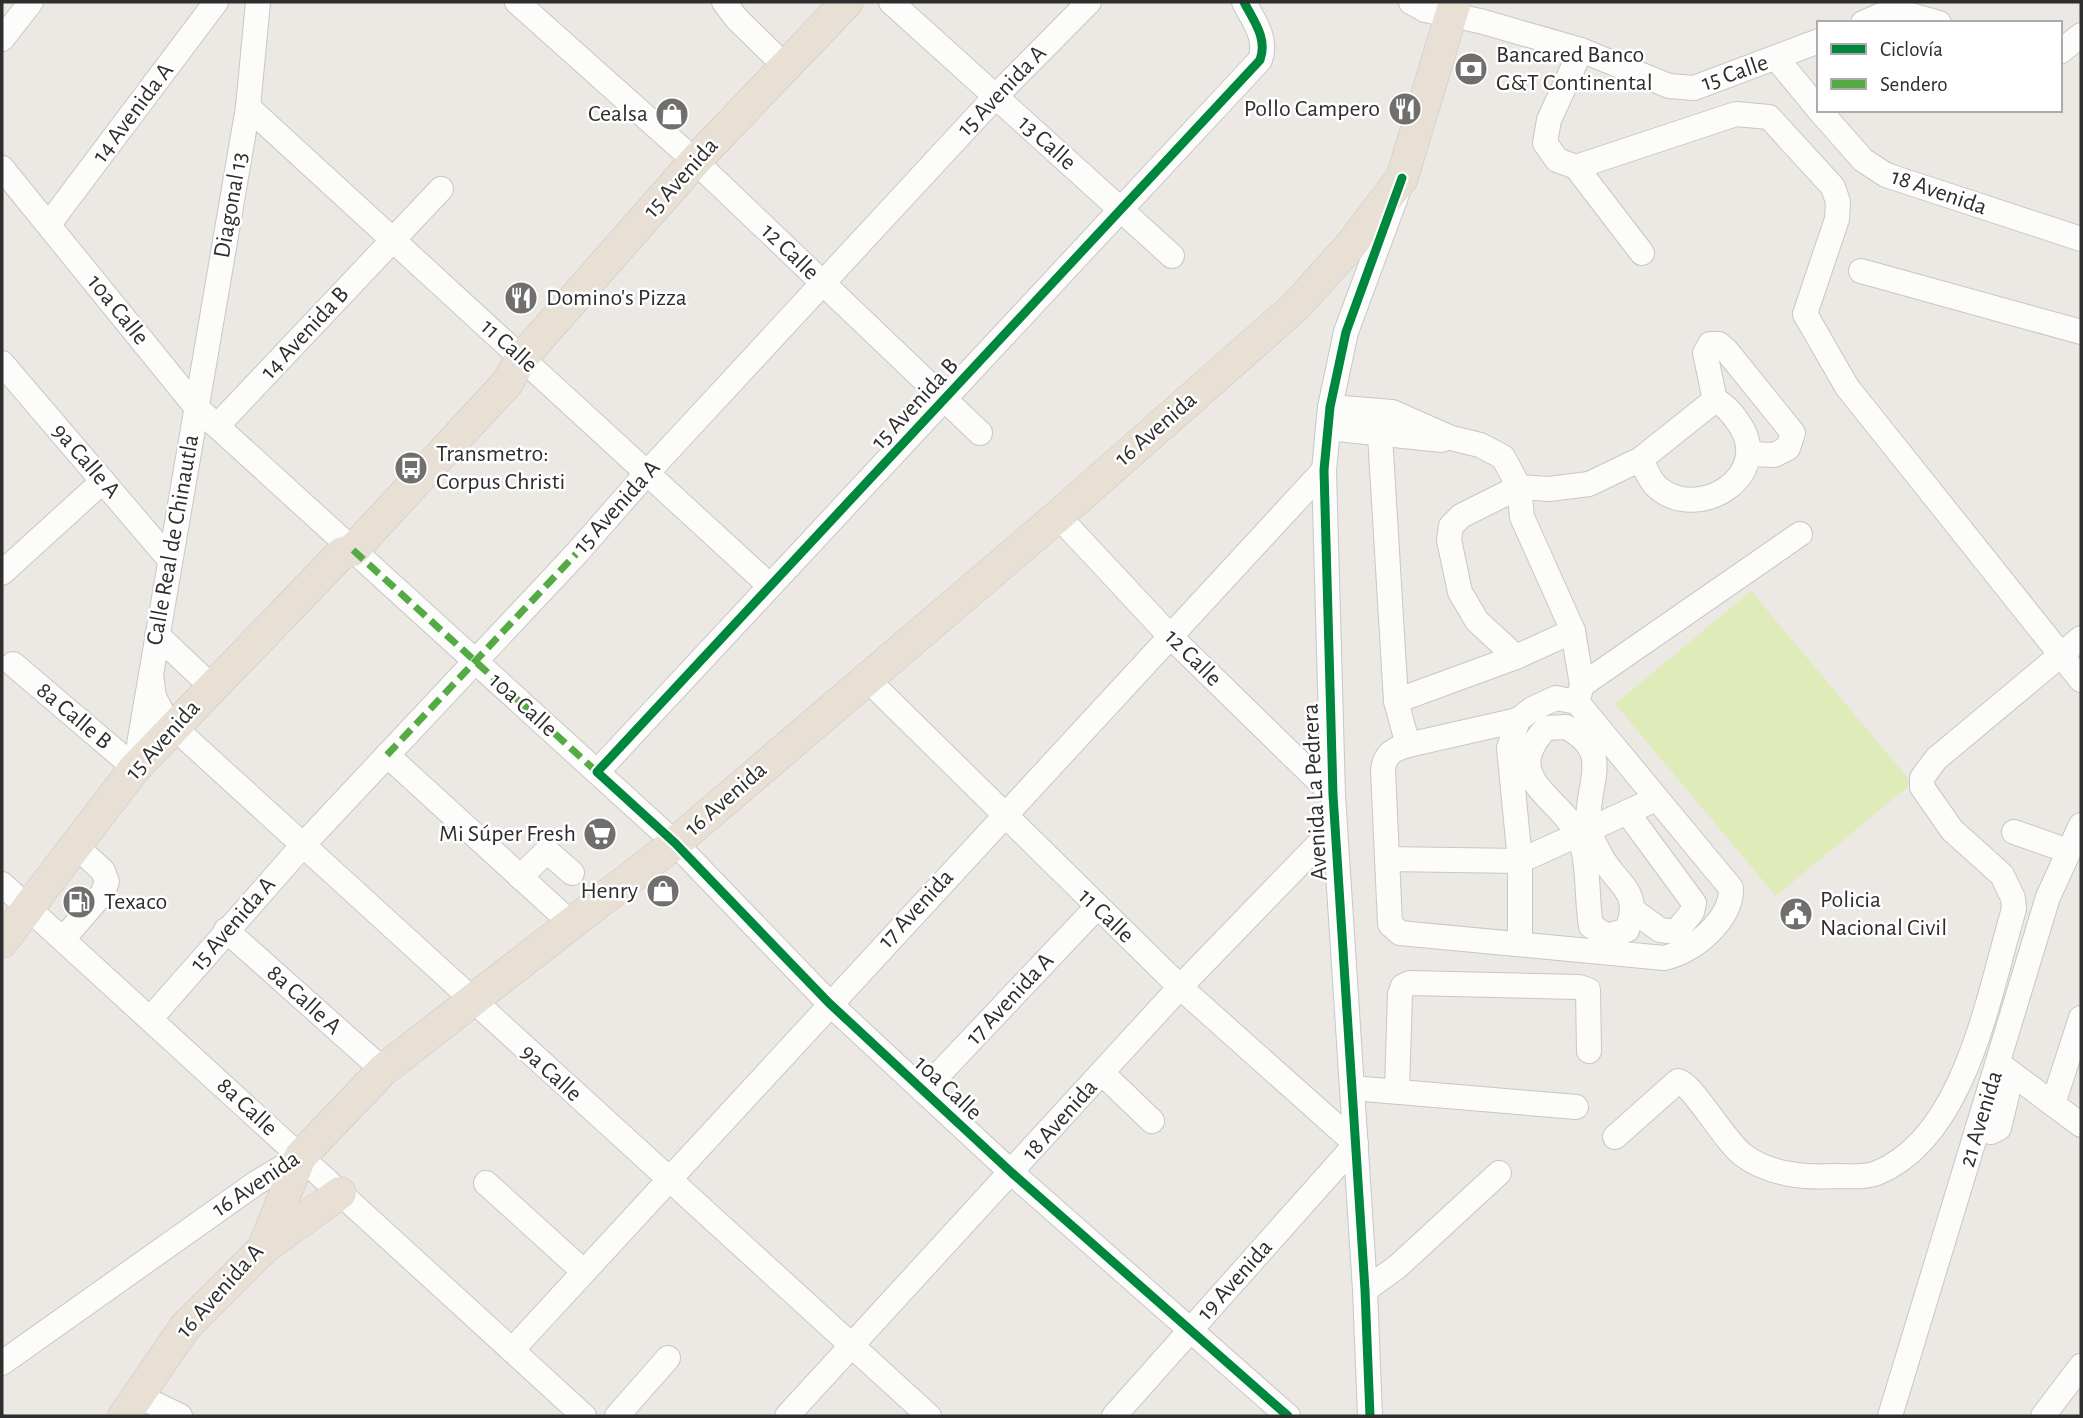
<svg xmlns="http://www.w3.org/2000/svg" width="2083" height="1418" font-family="'Alegreya Sans',sans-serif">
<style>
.pitch{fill:#e0ebba}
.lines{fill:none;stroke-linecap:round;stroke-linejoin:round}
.minor-casing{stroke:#c8c7c7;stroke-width:26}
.major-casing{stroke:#c6c5c4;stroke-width:33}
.minor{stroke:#fcfcfb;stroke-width:24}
.major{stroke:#e9e0d5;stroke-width:32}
.quiet{stroke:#54ab44;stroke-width:7;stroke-dasharray:14 7;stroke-linecap:butt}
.cycleway-casing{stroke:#fff;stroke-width:13}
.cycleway{stroke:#00873e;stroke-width:9}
.labels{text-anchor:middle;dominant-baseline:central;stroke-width:5;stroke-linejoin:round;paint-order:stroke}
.poi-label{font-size:24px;fill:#2e2e2e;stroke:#fff;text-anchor:start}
.street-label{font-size:24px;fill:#2e2e2e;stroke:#fff}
</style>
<rect width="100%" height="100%" fill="#ece8e4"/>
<!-- pitch -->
<path class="pitch" d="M1751,591L1912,783L1776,896L1615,704Z"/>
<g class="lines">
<defs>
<g id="minor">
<path d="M517,2L695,161L980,433"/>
<path d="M724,2L737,19L785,66"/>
<path d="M891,2L1172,256"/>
<path d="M1411,2L1425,10L1480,21L1581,50L1669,86L1694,88L1819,41"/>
<path d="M1863,23L1893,10L1939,23"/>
<path d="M2,39L31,2"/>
<path d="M1581,50L1549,120L1545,143L1557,160L1576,167L1736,114L1769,117L1833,187L1838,202L1837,219L1805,314L1847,387L2081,680"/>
<path d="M2060,52L2081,35"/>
<path d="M1777,59L1819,110"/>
<path d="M248,107L770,586"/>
<path d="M1819,110L1863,160L1886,175L2081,239"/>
<path d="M1576,167L1642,253"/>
<path d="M2,168L196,407L675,843L829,1003L1012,1173L1288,1416"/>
<path d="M49,224L216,2"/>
<path d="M1861,271L2081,332"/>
<path d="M2,363L170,560"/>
<path d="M1715,400L1705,353L1710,344H1719L1726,350L1793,433L1788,448L1774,455L1750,454"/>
<path d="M1330,407L1392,412L1451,438L1480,445L1503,457L1519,487L1522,517L1573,631L1582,685L1577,702L1731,888C1732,919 1694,952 1664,958L1400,933L1390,924L1383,770C1385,754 1392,750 1408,745"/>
<path d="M217,426L441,189"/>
<path d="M1328,428L1442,440"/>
<path d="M1380,435L1396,701L1408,745L1518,720"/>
<path d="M1058,516L1169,635L1333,795"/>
<path d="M2,573L103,481"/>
<path d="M157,635L212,687"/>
<path d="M1516,657L1477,621L1460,592L1449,540L1451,526L1461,516L1519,487L1549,489L1589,484L1641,459L1715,400C1725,405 1732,413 1738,422C1776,474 1699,524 1657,487C1650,481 1645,468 1641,459"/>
<path d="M13,664L135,768"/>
<path d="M151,674L154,697L166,720L929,1416"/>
<path d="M866,678L1180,987L1356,1144L1114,1416"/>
<path d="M1582,685L1800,534"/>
<path d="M1396,701L1516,657L1573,631"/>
<path d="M1566,727C1617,754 1583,786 1589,829C1590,836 1596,847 1600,854C1616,886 1643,889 1627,930L1607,936L1591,926C1586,899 1590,859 1578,835C1559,796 1499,778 1546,728Z"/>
<path d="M387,755L572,924"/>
<path d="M135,768L248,107L258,2"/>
<path d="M597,772L1260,60C1268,38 1253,20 1244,2"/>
<path d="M1627,812L1694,903L1692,912L1676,932L1660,930L1634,911"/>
<path d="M2014,832L2068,851"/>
<path d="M1387,859L1520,861L1656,799"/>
<path d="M520,877L547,851L572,873"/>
<path d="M2,884L584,1416"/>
<path d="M226,930L383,1070"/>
<path d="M64,938L102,894L107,882L103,871L76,846"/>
<path d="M1520,944V861L1509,748L1518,720L1532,709L1556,698L1577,702"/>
<path d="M151,1018L303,845L576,554L647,473L996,96L1089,2"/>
<path d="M1998,1063L2081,1125"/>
<path d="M1102,1073L1152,1121"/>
<path d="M1352,1088L1576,1107"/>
<path d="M1397,1090L1400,994L1403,986L1410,983L1579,987L1588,990L1589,1051"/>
<path d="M923,1091L1097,907"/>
<path d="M2053,1104L2081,1018"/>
<path d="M1977,1129L1991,1132L1999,1128L2012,1074"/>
<path d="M1615,1137L1678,1081C1691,1082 1726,1143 1743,1155C1768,1174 1804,1178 1834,1176C1847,1176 1865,1178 1877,1173C1966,1137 1989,992 2014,909L2013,898L2002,875L1952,830L1922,787V778L1936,759L2081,638"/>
<path d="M486,1183L583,1271"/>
<path d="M1365,1290L1397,1267L1499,1173"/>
<path d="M512,1350L1324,470"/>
<path d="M2,1363L256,1183L300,1157"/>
<path d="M137,1395L180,1416"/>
<path d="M617,1416L668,1358"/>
<path d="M787,1416L1180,987L1335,827"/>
<path d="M1370,1416L1365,1290L1333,795L1324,470L1330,407L1346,332L1397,194"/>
<path d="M1890,1416L2048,897L2081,825"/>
<path d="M2043,1416L2081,1366"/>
</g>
<g id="major">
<path d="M2,942L135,768L341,554L353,550L508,382L520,360L695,161L847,2"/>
<path d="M264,1248L340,1193"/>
<path d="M124,1416L185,1327L263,1249L300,1157L383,1070L675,843L1058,516L1296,306L1350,246L1402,178L1455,2"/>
</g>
</defs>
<!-- minor casing -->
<use href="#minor" class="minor-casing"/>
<!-- major casing -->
<use href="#major" class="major-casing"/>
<!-- minor -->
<use href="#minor" class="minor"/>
<!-- major -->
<use href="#major" class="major"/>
<!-- quiet -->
<g class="quiet">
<path d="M353,550L597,772"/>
<path d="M387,755L576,554"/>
</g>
<defs>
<g id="cycleway">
<path d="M1244,2C1253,20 1268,38 1260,60L597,772L675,843L829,1003L1012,1173L1288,1416"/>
<path d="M1370,1416L1365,1290L1333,795L1324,470L1330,407L1346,332L1402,178"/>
</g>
</defs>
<!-- cycleway casing -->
<use href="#cycleway" class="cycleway-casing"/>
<!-- cycleway -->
<use href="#cycleway" class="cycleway"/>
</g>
<!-- icons -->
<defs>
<symbol id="bank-disc" viewBox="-11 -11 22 22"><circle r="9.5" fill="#706f6e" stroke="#fff"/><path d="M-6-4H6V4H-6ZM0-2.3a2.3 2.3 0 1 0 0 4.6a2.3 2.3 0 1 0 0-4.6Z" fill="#fff"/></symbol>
<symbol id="restaurant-disc" viewBox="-11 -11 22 22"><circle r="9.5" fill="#706f6e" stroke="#fff"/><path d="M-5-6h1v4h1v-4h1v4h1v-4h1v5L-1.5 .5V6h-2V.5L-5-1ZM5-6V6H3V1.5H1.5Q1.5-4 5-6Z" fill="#fff"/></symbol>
<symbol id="shop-disc" viewBox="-11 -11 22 22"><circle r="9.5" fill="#706f6e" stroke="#fff"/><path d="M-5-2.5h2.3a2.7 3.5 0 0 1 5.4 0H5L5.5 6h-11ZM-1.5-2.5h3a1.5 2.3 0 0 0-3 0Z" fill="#fff"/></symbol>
<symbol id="bus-disc" viewBox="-11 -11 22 22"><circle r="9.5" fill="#706f6e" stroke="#fff"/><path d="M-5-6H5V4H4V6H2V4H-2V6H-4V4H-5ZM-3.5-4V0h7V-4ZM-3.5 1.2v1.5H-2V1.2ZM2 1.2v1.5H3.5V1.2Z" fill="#fff"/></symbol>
<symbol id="supermarket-disc" viewBox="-11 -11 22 22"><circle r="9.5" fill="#706f6e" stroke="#fff"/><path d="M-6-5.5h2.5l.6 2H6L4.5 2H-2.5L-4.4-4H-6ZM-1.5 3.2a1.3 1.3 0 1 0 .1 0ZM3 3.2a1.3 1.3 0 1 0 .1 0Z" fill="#fff"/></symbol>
<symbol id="fuel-disc" viewBox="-11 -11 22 22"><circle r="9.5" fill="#706f6e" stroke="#fff"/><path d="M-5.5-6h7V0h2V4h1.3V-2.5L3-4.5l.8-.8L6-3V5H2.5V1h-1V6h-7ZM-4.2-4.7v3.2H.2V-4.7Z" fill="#fff"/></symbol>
<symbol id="civic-disc" viewBox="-11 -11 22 22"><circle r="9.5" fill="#706f6e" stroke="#fff"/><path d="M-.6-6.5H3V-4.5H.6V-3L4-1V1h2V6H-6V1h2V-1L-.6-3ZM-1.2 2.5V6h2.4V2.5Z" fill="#fff"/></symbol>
</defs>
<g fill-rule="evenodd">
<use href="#bank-disc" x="1452" y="50" width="38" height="38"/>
<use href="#restaurant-disc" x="1386" y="90" width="38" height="38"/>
<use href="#shop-disc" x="653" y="95" width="38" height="38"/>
<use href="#restaurant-disc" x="502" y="279" width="38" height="38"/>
<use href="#bus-disc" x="392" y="449" width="38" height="38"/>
<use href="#supermarket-disc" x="581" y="815" width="38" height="38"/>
<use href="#shop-disc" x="644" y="872" width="38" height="38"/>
<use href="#fuel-disc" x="60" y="883" width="38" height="38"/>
<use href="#civic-disc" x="1777" y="895" width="38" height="38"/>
</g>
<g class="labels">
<!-- poi labels -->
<g class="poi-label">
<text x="1496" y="55">Bancared Banco<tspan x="1496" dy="28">G&amp;T Continental</tspan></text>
<text x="1380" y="109" text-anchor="end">Pollo Campero</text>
<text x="648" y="114" text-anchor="end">Cealsa</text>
<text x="546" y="298">Domino's Pizza</text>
<text x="436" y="454">Transmetro:<tspan x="436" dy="28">Corpus Christi</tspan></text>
<text x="576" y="834" text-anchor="end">Mi Súper Fresh</text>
<text x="638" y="891" text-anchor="end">Henry</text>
<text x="1820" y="900">Policia<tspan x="1820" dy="28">Nacional Civil</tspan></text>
<text x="104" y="902">Texaco</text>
</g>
<!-- street labels -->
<g class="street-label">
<text transform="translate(1735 73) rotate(-19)">15 Calle</text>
<text transform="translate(1002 91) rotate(-46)">15 Avenida A</text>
<text transform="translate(133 113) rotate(-53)">14 Avenida A</text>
<text transform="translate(1047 143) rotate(42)">13 Calle</text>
<text transform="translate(681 178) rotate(-48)">15 Avenida</text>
<text transform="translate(1939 192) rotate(19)">18 Avenida</text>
<text transform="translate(231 205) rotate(-80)">Diagonal 13</text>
<text transform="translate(790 252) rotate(44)">12 Calle</text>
<text transform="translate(118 310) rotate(51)">10a Calle</text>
<text transform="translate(305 333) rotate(-47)">14 Avenida B</text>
<text transform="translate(509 346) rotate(42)">11 Calle</text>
<text transform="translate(915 404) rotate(-47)">15 Avenida B</text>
<text transform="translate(1156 429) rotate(-41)">16 Avenida</text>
<text transform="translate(86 461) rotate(49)">9a Calle A</text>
<text transform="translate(617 507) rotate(-48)">15 Avenida A</text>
<text transform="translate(173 540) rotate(-80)">Calle Real de Chinautla</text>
<text transform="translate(1193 658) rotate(45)">12 Calle</text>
<text transform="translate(523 705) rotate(42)">10a Calle</text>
<text transform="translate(74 716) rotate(40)">8a Calle B</text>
<text transform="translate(163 740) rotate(-48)">15 Avenida</text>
<text transform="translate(1315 792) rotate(-93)">Avenida La Pedrera</text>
<text transform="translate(726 799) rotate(-41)">16 Avenida</text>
<text transform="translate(916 909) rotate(-47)">17 Avenida</text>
<text transform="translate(1106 916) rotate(44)">11 Calle</text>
<text transform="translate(233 924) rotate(-49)">15 Avenida A</text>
<text transform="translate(1010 999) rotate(-47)">17 Avenida A</text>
<text transform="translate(304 1000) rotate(42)">8a Calle A</text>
<text transform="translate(551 1073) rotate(42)">9a Calle</text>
<text transform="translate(948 1088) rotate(43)">10a Calle</text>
<text transform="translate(247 1107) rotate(43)">8a Calle</text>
<text transform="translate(1981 1119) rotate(-73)">21 Avenida</text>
<text transform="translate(1060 1120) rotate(-48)">18 Avenida</text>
<text transform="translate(256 1184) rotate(-34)">16 Avenida</text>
<text transform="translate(1235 1280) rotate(-48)">19 Avenida</text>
<text transform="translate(220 1291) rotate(-48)">16 Avenida A</text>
</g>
</g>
<!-- border -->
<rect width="2083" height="1418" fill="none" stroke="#2e2e2e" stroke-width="7"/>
<!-- legend -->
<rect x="1817" y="21" width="245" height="91" fill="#ffffff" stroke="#ababab" stroke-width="2"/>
<rect x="1831" y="44" width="35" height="10" fill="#00873e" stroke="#ababab" stroke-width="2"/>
<text x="1880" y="56" font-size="21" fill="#2e2e2e">Ciclovía</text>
<rect x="1831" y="79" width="35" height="10" fill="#54ab44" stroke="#ababab" stroke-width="2"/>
<text x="1880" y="91" font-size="21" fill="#2e2e2e">Sendero</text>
</svg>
